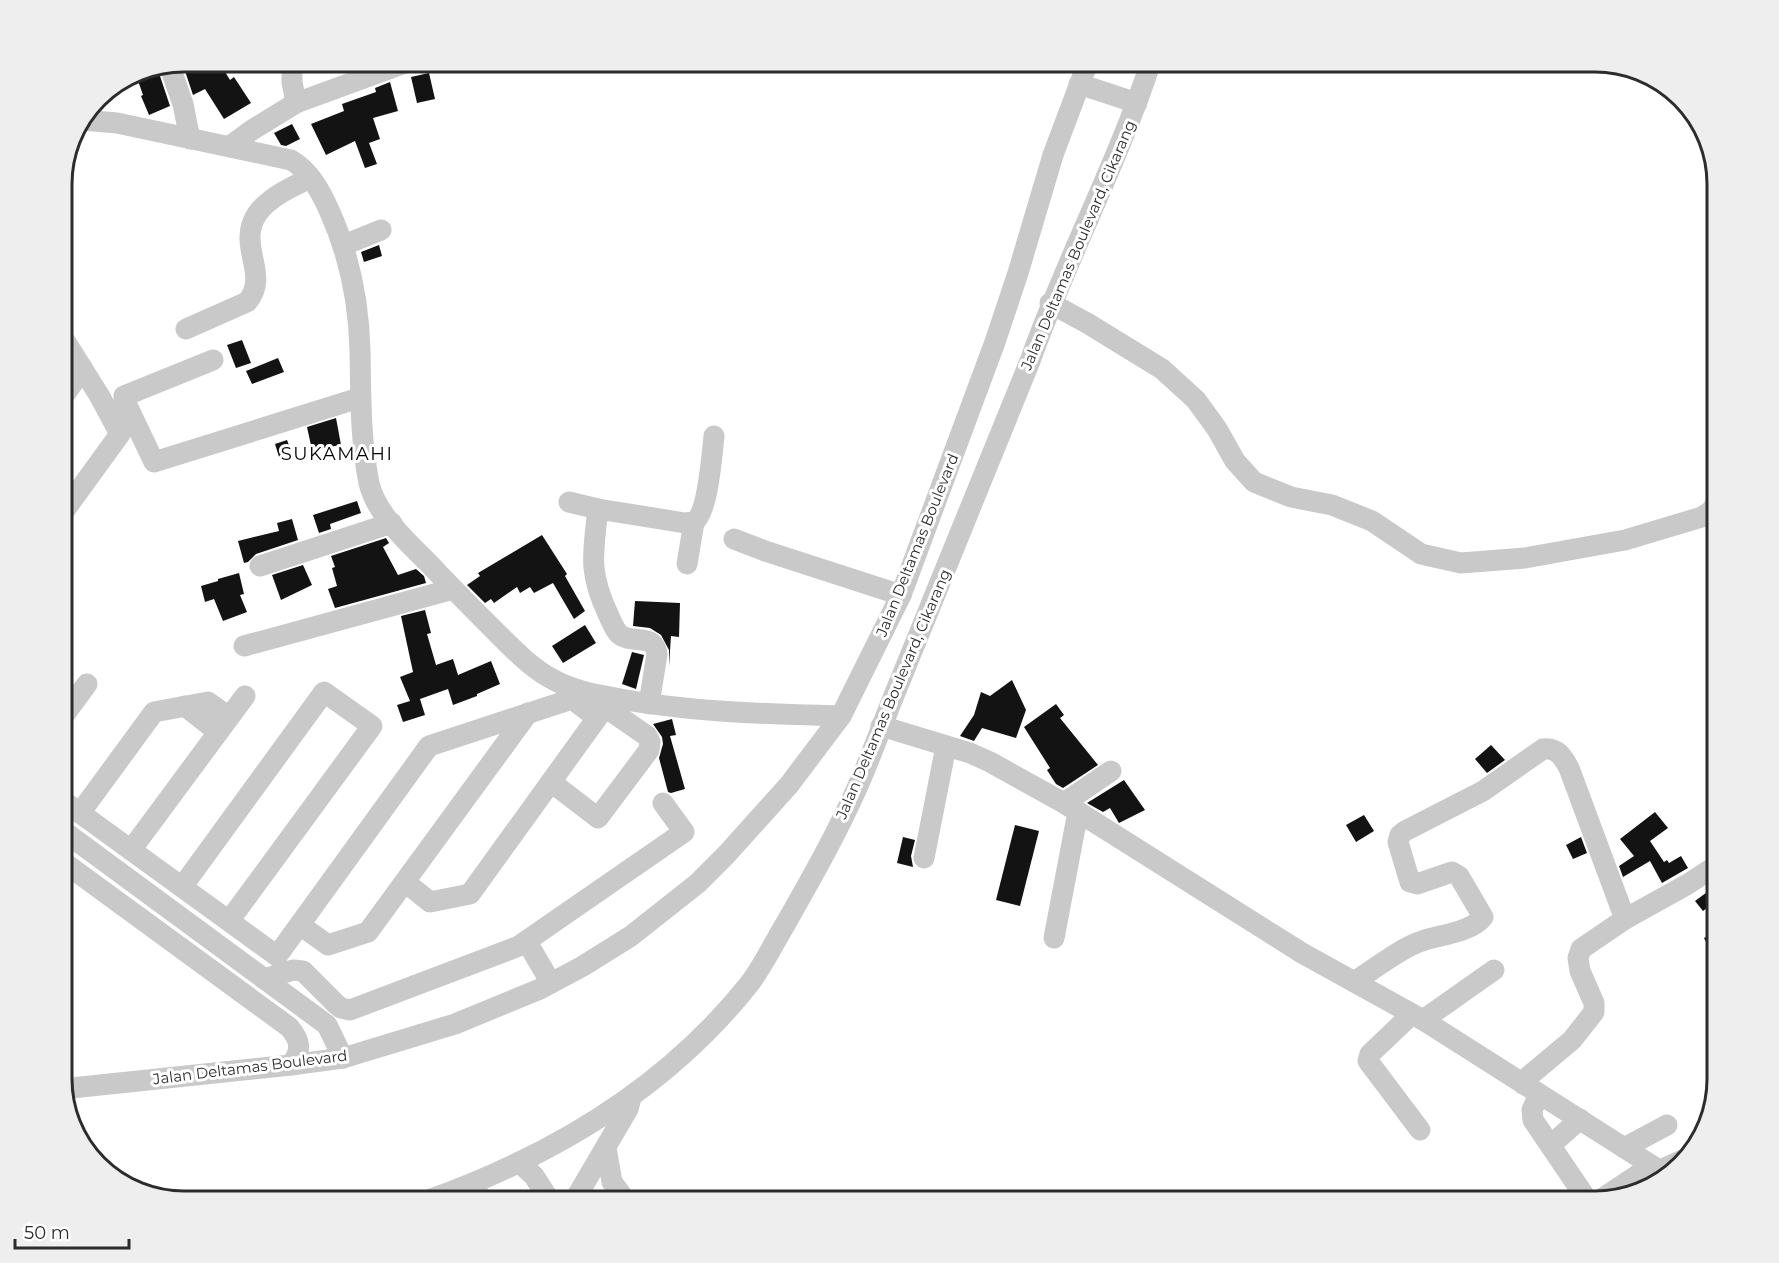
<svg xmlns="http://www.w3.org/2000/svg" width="1779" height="1263" font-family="Montserrat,sans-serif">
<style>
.building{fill:#131313}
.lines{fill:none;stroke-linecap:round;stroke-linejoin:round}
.minor{stroke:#c9c9c9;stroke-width:21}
.labels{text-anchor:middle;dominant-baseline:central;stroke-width:6;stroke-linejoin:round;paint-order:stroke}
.street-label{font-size:15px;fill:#2c2c2c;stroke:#fff}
.quarter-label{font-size:18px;letter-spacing:1.5px;fill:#000;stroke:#fff}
.rim{fill:none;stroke:#2c2c2c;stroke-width:3}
</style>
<rect width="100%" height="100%" fill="#fff"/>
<!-- building -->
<g class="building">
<path d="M182,62H219L230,80L234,77L251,103L224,119L205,89L193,95Z"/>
<path d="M157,67L170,106L149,115L141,96L143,95L135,72Z"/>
<path d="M429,73L435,99L417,103L411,77Z"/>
<path d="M390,82L398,111L373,118L380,139L369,143L377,164L365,168L355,141L326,155L311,124L344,111L342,104L376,92L375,88Z"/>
<path d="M292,124L300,139L286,146L281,145L274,133Z"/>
<path d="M379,245L382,256L364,262L361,252Z"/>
<path d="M242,340L251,363L236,368L227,345Z"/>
<path d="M278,358L284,372L252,384L246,371Z"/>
<path d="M336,418L341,445L312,450L307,427Z"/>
<path d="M287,440L293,456L280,460L275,444Z"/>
<path d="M357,501L361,513L330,524L331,529L319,533L313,515Z"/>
<path d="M292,519L298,540L256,554L248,562L244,563L238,541L279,531L277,523Z"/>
<path d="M542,535L567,574L565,576L585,611L574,619L553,583L534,593L530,587L520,593L517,587L494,603L491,599L485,603L467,585L480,576L478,573Z"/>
<path d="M386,538L389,543L383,547L398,575L416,569L424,576L426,583L335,608L328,589L337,586L332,568L335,567L331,556Z"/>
<path d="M303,565L312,585L281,600L272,575Z"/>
<path d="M239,573L244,594L240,595L247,612L223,621L214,599L205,602L201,586L218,581V579Z"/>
<path d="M635,601L680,603L679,637L671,636L669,666V650L661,635L650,628L633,626Z"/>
<path d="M425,610L431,633L427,634L436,665L453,659L458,675L491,661L500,684L477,694V696L453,705L448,689L420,699L425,715L403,722L397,705L410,701L400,677L413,672L401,616Z"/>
<path d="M585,625L596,643L563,663L552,646Z"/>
<path d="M632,652L644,655L636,689L622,684Z"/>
<path d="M1012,680L1026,710L1016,738L982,728L974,741L960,736L974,715L981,692L990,696Z"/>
<path d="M1056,704L1064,715L1060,718L1098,765L1063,788L1056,784L1047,770L1050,768L1024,727Z"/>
<path d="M672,719L676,735L670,736L685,789L671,793L668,792L659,758L663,744L662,737L653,724Z"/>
<path d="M1491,745L1505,760L1487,773L1475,759Z"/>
<path d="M1124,780L1145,810L1119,823L1110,808L1103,812L1087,803Z"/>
<path d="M1655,812L1668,828L1650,841L1664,862L1667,860L1669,863L1681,856L1688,868L1662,883L1650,861L1623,877L1619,866L1634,856L1620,839Z"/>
<path d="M1364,815L1374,831L1356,842L1346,825Z"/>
<path d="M1015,825L1039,831L1020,906L996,900Z"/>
<path d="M903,837L915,840L911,856L913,867L897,863Z"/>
<path d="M1581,837L1587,853L1573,859L1566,845Z"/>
<path d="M1718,884V900L1703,911L1695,901Z"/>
<path d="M1718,931V965L1704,938Z"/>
</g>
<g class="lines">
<!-- minor -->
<g class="minor">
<path d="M292,62V82L296,103"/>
<path d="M169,64L183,104L190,139"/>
<path d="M1079,84L1137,103"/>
<path d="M82,120L117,123L291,160C310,171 321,192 329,210C349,254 359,303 360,351C361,397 360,438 369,483C377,518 414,547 437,572C458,594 480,616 501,637C517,653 534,670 554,680C572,690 594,694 615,698C689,712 766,714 841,716"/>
<path d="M230,146L252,130L296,103L408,62"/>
<path d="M344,245L381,230"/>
<path d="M1050,303L1087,323L1162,369L1196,400L1217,429L1235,461L1254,482L1291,497L1332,505L1372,521L1421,554L1461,563L1525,558L1625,540L1702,517L1711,511L1717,502"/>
<path d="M186,329L247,302C271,275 236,246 257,214C269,197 293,186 311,178"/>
<path d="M213,360L124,396V399L154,462L359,398"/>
<path d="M62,398L83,369"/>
<path d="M569,502L598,509"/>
<path d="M62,514L120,434L99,395L62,336"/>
<path d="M734,539L765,551L901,595"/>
<path d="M687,564L694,522"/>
<path d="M260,566L392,523"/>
<path d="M244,646L453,589"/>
<path d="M649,704L657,654C654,632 632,645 619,634C614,629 611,620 608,614C588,571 593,554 598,509L685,523L694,522C708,513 712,454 714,436"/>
<path d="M185,706L218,732"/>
<path d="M62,718L87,684"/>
<path d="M881,726L970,753L990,762L1064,803L1302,953L1423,1020L1667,1175"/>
<path d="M62,800L277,956L429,746L572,699L597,718L605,707L647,736L650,742L649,750L598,818L551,782"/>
<path d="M1064,803L1111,771"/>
<path d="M80,813L154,712L208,702L229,717"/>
<path d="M62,830L327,1025L343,1058"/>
<path d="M131,850L245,696"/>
<path d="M924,858L946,746"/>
<path d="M62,861L289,1027C301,1041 302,1050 291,1065"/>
<path d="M405,882L430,902L470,894L597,718"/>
<path d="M182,887L324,692L372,726L229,921"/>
<path d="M300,925L328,945L368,932L528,713"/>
<path d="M1054,938L1078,812"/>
<path d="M527,942L551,983"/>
<path d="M264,979L293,970L303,971L336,1004L341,1008L350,1010L519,946L684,832L663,803"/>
<path d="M1354,982C1373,970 1402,947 1422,941C1439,935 1472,932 1483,917L1459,876L1452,872L1417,884L1410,882L1398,842L1400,835L1405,831L1483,791L1543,749C1557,747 1563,757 1569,768L1625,919"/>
<path d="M1412,1014L1370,1054L1368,1061L1420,1130"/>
<path d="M1423,1020L1494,970"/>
<path d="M1523,1084L1529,1076L1572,1040L1594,1012V1003L1580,971L1578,958L1581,949L1625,919L1688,884L1717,865"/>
<path d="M62,1089L291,1065L343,1058L455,1024L540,989L583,966L631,936L698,883L726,855L789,785L841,716L901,595L995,342L1018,273L1053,155L1088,62"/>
<path d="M1539,1094L1532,1110L1533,1120L1588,1201"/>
<path d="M1551,1145L1580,1119"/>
<path d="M606,1148L612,1182L626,1201"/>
<path d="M1624,1148L1667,1125"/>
<path d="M519,1162L534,1176L550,1201"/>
<path d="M1660,1170L1687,1158"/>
<path d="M470,1186L485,1201"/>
<path d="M1600,1200L1651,1166"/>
<path d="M426,1201C550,1157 667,1088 750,983C764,964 774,943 786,923C811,879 836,835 857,788C871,757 882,725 895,693C940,582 985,472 1030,361C1066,260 1117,164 1151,62"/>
<path d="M574,1201L628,1109L631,1098"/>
</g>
</g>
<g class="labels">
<!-- street labels -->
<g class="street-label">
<text transform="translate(1078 245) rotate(-67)">Jalan Deltamas Boulevard, Cikarang</text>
<text transform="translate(917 545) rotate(-68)">Jalan Deltamas Boulevard</text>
<text transform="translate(893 694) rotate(-67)">Jalan Deltamas Boulevard, Cikarang</text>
<text transform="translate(250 1067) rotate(-7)">Jalan Deltamas Boulevard</text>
</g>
<!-- quarter labels -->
<g class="quarter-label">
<text x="337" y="454">SUKAMAHI</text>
</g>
</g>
<!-- crop -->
<path d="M0 0H1779V1263H0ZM184 72H1595A112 112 0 0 1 1707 184V1079A112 112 0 0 1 1595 1191H184A112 112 0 0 1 72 1079V184A112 112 0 0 1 184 72Z" fill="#eee" fill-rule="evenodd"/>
<path class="rim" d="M184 72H1595A112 112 0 0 1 1707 184V1079A112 112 0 0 1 1595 1191H184A112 112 0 0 1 72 1079V184A112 112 0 0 1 184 72Z"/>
<!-- scale -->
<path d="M15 1239v9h114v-9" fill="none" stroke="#2c2c2c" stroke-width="3"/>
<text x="24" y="1239" font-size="18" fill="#2c2c2c" stroke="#ffffff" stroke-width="4.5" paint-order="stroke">50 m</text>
</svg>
